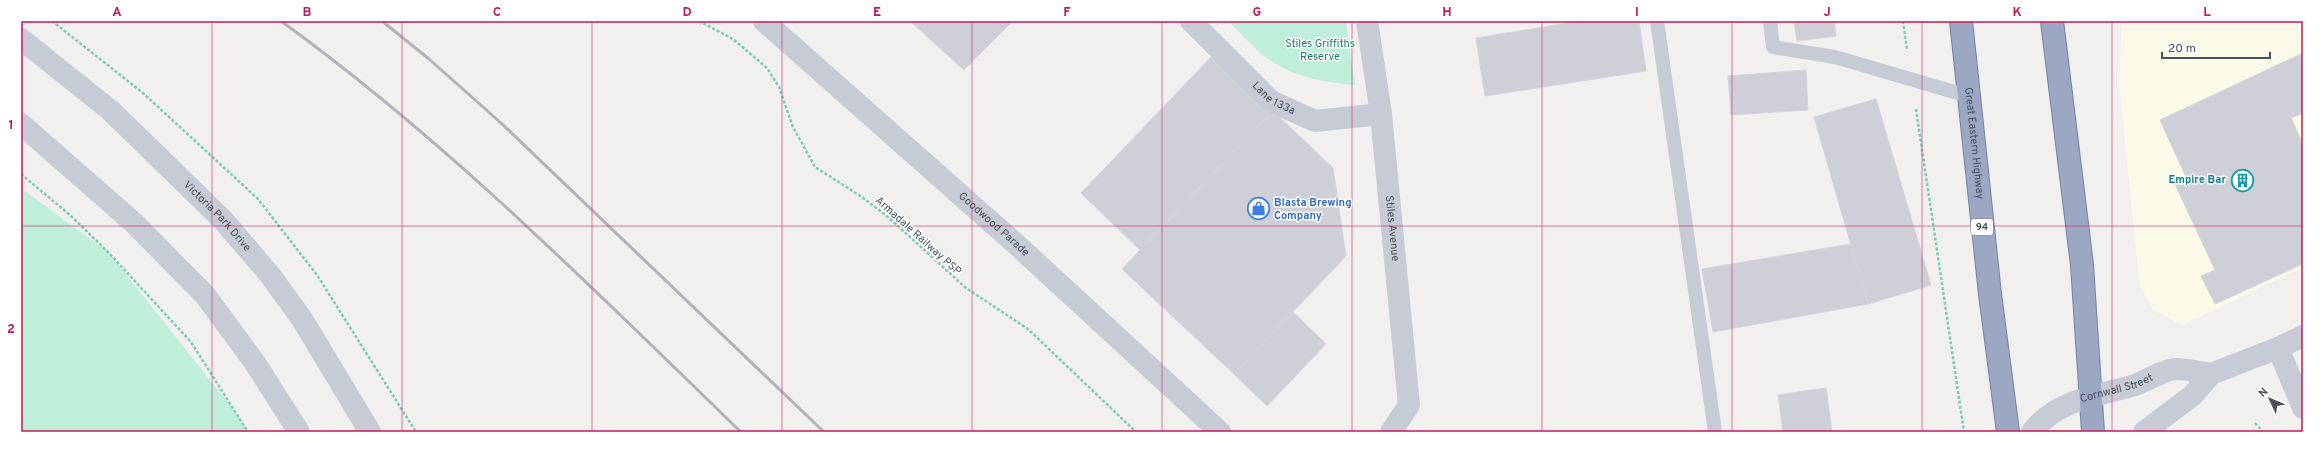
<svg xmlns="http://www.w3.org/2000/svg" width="2324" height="453" font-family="Overpass,sans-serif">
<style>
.commercial{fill:#fbfae9}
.green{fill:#bfeedb}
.building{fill:#cfd0d7;stroke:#d3d4da}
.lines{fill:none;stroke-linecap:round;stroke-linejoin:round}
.trunk-casing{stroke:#7481a8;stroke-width:24}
.path{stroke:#78cbb4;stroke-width:2.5;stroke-dasharray:3 2;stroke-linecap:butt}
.service{stroke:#c6cbd6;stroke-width:14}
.minor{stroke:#c6cbd6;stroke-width:22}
.tertiary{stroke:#c6cbd6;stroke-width:22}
.trunk{stroke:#9ca7c4;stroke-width:22}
.rail{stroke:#b2b3b9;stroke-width:3}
.grid{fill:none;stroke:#c2185b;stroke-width:1;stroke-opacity:0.55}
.labels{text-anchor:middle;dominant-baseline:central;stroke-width:3;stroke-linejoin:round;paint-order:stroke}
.shield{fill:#fff;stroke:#7f838d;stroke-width:1}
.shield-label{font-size:10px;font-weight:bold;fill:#484e5c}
.park-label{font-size:11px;fill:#1a7c60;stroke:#fff}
.street-label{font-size:11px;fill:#484e5c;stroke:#fff}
.culture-label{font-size:11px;font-weight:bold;fill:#0d838f;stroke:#fff;text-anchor:end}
.shop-label{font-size:11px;font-weight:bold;fill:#366cbe;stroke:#fff;text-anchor:start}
.neatline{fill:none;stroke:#c2185b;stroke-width:1.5}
.grid-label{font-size:13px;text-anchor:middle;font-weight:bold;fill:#c2185b}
</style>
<rect width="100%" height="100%" fill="#f2f0ef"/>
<!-- commercial -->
<path class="commercial" d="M2122,21H2303V267L2182,325L2154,310L2140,287L2119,84Z"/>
<!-- green -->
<g class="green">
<path d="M1228,21H1346L1355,85C1325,83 1294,77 1268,59C1254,49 1241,33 1228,21Z"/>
<path d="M21,188L109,253L236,413L247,432H21Z"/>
</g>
<!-- building -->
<g class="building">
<path d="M910,21H1013L964,70Z"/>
<path d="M1581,21H1639L1646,71L1485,96L1476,38Z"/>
<path d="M1794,21H1834L1836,36L1797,41Z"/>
<path d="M2303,53V113L2291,118L2303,144V264L2215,304L2201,276L2215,270L2174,182L2186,177L2160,120Z"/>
<path d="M1214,54L1273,111L1140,250L1081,193Z"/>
<path d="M1806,70L1808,110L1731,115L1728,76Z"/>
<path d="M1876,99L1931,285L1868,304L1814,117Z"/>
<path d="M1273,111L1333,168L1346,256L1234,374L1122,269Z"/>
<path d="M1851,244L1868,304L1713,332L1702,269Z"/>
<path d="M1293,312L1326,344L1267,406L1234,374Z"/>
<path d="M1826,388L1832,432H1783L1778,395Z"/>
</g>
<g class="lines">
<defs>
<g id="trunk">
<path id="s6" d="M1961,21L1990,294L2008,432"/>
<path d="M2052,21L2082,265L2093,432"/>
</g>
</defs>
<!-- trunk casing -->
<use href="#trunk" class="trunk-casing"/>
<!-- path -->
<g class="path">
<path d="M52,21L143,93L258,199L317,275L416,432"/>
<path d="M699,21L733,39L767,68L779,87L793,127L815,167L862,197L888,217L966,288L1028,329L1136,432"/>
<path d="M1903,21L1907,50"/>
<path d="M1916,109L1964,432"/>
<path d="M21,174L70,215L109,253L191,342L248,432"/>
<path d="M2255,423L2263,432"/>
</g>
<!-- service -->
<g class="service">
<path d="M1657,21L1715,432"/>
<path d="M1770,21L1773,47L1835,57L1968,96"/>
</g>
<!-- minor -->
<g class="minor">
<path id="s1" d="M764,21L1017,245L1220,432"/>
<path id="s2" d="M1191,21L1271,101L1315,121L1381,114"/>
<path id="s3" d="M1367,21L1381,114L1409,405L1391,432"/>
<path d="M2278,348L2303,408"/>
<path id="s4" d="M2032,432C2057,399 2098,396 2135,385C2146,381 2166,369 2177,369C2188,369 2200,373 2211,374"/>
<path d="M2144,432L2193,395L2211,374L2278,348L2303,336"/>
</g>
<!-- tertiary -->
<g class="tertiary">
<path id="s5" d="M21,39L110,110L223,220L270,275L302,319L370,432"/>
<path d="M21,124L134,223L205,295L255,363L299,432"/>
</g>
<!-- trunk -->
<use href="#trunk" class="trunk"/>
<!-- rail -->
<g class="rail">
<path d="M281,21C448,142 593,289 741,432"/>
<path d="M382,21L429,59L501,123L824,432"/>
</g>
</g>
<!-- grid -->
<path class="grid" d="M212,21V432M402,21V432M592,21V432M782,21V432M972,21V432M1162,21V432M1352,21V432M1542,21V432M1732,21V432M1922,21V432M2112,21V432M21,226H2303"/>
<!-- icons -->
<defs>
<symbol id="building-ring" viewBox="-11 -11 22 22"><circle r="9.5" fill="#fff" stroke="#0f9aa8" stroke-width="1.5"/><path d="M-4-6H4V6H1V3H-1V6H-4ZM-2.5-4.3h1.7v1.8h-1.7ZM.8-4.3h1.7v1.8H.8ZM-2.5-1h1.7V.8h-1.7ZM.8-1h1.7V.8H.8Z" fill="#0f9aa8"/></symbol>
<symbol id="shop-ring" viewBox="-11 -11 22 22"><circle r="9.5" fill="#fff" stroke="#3f7fe0" stroke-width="1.5"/><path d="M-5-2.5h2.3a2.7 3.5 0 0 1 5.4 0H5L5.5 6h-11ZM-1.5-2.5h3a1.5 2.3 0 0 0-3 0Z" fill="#3f7fe0"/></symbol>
</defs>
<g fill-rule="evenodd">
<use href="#building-ring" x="2230" y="168" width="25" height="25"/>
<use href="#shop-ring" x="1246" y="196" width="25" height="25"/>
</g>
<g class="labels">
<!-- shield labels -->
<rect class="shield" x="1971" y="219" width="22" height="16" rx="3"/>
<g class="shield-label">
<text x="1982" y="227">94</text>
</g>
<!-- park labels -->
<g class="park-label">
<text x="1320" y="44">Stiles Griffiths<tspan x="1320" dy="13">Reserve</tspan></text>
</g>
<!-- street labels -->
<g class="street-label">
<text stroke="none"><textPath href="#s2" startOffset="114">Lane 133a</textPath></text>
<text stroke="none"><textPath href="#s6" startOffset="123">Great Eastern Highway</textPath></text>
<text stroke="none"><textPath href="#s5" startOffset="265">Victoria Park Drive</textPath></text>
<text stroke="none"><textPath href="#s1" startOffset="307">Goodwood Parade</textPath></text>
<text stroke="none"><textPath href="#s3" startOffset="209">Stiles Avenue</textPath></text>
<text transform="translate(918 236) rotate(42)">Armadale Railway PSP</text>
<text stroke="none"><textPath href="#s4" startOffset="97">Cornwall Street</textPath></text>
</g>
<!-- culture labels -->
<g class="culture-label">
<text x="2226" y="180">Empire Bar</text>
</g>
<!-- shop labels -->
<g class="shop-label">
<text x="1274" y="203">Blasta Brewing<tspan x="1274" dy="13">Company</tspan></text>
</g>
</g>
<!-- border -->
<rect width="2324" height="453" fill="none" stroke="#ffffff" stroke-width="44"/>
<!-- north arrow -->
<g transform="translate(2270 399) rotate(314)" stroke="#ffffff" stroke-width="3" paint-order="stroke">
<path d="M0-3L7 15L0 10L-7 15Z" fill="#484e5c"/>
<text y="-6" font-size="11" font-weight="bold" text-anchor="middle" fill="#484e5c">N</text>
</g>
<!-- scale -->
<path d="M2162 52v6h108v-6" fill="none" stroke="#484e5c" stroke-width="2"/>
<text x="2168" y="52" font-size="12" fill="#484e5c" stroke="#ffffff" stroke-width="3" paint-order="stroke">20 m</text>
<rect x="22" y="22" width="2280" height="409" class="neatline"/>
<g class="grid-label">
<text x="117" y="16">A</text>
<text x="307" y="16">B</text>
<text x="497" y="16">C</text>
<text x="687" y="16">D</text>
<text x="877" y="16">E</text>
<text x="1067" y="16">F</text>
<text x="1257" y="16">G</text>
<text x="1447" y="16">H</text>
<text x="1637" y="16">I</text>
<text x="1827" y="16">J</text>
<text x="2017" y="16">K</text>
<text x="2207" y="16">L</text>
<text x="11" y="129">1</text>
<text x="11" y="333">2</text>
</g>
</svg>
